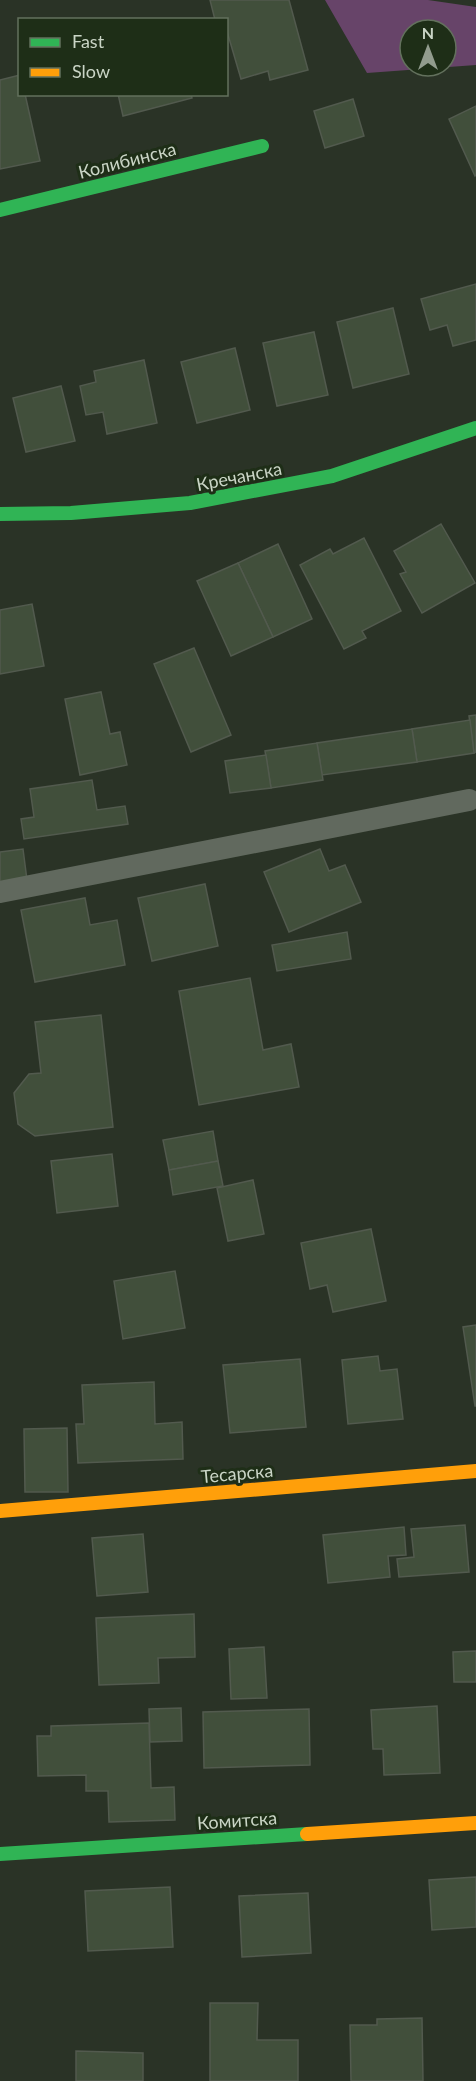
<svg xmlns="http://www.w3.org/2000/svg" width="476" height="2081" font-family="Lato,sans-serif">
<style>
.green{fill:#674469;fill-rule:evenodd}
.building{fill:#414f3b;stroke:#525a4e;stroke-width:1.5}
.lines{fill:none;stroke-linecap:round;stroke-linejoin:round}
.lane{stroke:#61695e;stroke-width:22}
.fast{stroke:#30b455;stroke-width:14}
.slow{stroke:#ff9f0a;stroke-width:14}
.labels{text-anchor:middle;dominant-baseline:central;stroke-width:6;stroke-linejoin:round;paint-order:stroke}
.street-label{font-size:18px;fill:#cad5c6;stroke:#1e2e17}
</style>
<rect width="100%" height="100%" fill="#2a3326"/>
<!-- green -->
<path class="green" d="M325,0H428L476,7V65L367,73ZM410,30H446V66H410Z"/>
<!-- building -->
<g class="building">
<path d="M210,0H289L308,70L270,80L268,71L241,79L226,28V20H215Z"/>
<path d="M20,75V94H25L40,161L0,169V80Z"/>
<path d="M118,94H191L192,98L123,116Z"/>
<path d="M353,99L364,136L325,148L314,111Z"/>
<path d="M476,106V175L475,176L449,119Z"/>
<path d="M476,284V340L453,346L447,325L430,330L421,299Z"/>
<path d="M393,308L409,374L353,388L337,322Z"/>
<path d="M314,332L328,395L277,406L263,343Z"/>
<path d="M235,348L250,410L197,423L181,362Z"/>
<path d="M144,360L157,423L107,434L103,412L86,415L80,386L96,382L94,371Z"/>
<path d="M61,386L75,441L26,452L13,398Z"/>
<path d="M441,524L475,583L422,613L400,574L406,572L394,551Z"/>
<path d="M364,538L401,611L362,631L366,638L344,649L300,565L330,549L333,554Z"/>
<path d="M278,544L312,619L273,637L238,563Z"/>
<path d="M238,563L273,637L231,656L197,581Z"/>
<path d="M32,604L44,666L0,674V610Z"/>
<path d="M194,648L231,735L191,752L154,664Z"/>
<path d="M101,692L110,734L120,732L127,765L80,775L65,699Z"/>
<path d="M476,715V752L474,753L469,716Z"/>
<path d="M470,720L474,753L417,762L412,729Z"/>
<path d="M412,729L417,762L322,775L317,743Z"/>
<path d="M317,743L323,780L271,788L265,751Z"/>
<path d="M266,755L271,788L230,793L225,761Z"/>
<path d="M92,780L97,810L125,806L128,824L24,839L21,819L34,817L30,789Z"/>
<path d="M23,849L27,880L0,884V852Z"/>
<path d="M320,849L329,871L345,865L361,902L289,932L264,872Z"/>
<path d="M205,884L218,946L152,961L138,898Z"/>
<path d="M85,898L90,925L117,920L125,965L35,982L21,910Z"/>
<path d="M347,932L351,959L277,971L272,945Z"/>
<path d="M250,978L263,1050L291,1044L299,1087L199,1105L179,991Z"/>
<path d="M101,1015L113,1127L35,1136L18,1124L14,1093L29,1074L41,1073L35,1022Z"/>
<path d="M213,1131L218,1161L169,1170L163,1140Z"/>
<path d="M112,1154L118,1206L57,1213L51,1161Z"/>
<path d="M218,1161L223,1186L173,1195L169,1170Z"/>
<path d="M253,1180L264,1234L228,1241L217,1188Z"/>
<path d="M371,1229L386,1301L333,1312L327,1285L310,1289L301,1243Z"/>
<path d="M175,1271L185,1328L123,1339L114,1281Z"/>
<path d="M476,1325V1406H475L463,1327Z"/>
<path d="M378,1356L380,1371L397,1369L403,1419L348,1424L342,1360Z"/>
<path d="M300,1359L306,1427L230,1433L223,1365Z"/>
<path d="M154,1382L155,1424L182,1422L183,1459L78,1463L76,1424H84L82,1385Z"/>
<path d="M67,1428L68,1492H25L24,1429Z"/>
<path d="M465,1525L469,1572L399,1577L397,1559L414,1557L411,1529Z"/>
<path d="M404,1527L406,1555L388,1556L390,1577L328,1583L323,1535Z"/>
<path d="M143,1534L148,1592L97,1596L92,1538Z"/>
<path d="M194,1614L195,1657L158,1658L159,1683L99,1685L96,1618Z"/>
<path d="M264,1647L267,1698L231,1699L229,1649Z"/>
<path d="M476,1651V1682H454L453,1652Z"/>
<path d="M437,1706L440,1773L384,1775L383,1749H373L371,1710Z"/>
<path d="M181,1708L182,1741L150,1742L149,1709Z"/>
<path d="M309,1709L310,1765L204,1768L203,1712Z"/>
<path d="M149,1723L151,1788L174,1787L175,1820L109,1822L108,1791H86V1775L38,1776L37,1736H51V1726Z"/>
<path d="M476,1877V1927L432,1930L429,1880Z"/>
<path d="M170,1887L173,1947L88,1951L85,1891Z"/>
<path d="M308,1893L311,1953L242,1957L239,1896Z"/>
<path d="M210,2003H258L257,2040H298V2081H210Z"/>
<path d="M422,2018L423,2081H351L350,2025H377V2019Z"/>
<path d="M76,2051L143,2053V2081H76Z"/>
</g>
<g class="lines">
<!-- lane -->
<path class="lane" d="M0,892L469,800"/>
<!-- fast -->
<g class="fast">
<path d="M0,210L262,146"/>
<path d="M0,514L71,513L190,503L332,476L476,428"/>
<path d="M0,1854L307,1834"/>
</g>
<!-- slow -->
<g class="slow">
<path d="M0,1511L476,1471"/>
<path d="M307,1834L476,1823"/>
</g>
</g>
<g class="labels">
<!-- street labels -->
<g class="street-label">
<text transform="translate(127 160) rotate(-14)">Колибинска</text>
<text transform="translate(239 476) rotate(-11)">Кречанска</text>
<text transform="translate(237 1473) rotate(-5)">Тесарска</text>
<text transform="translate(237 1820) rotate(-4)">Комитска</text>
</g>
</g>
<!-- legend -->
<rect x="18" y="18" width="210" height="78" fill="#1e2e17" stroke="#63715d" stroke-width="1.5"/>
<rect x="30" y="38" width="30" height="9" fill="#30b455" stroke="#63715d" stroke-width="1.5"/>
<text x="72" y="48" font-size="18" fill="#cad5c6">Fast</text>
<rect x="30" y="68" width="30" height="9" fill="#ff9f0a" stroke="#63715d" stroke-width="1.5"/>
<text x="72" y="78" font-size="18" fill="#cad5c6">Slow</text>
<!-- north arrow -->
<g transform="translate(428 48)"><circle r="28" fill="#1e2e17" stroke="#63715d" stroke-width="1.5"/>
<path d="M0-4.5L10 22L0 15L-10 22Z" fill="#929c8e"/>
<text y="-9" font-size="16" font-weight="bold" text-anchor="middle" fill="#cad5c6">N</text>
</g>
</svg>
